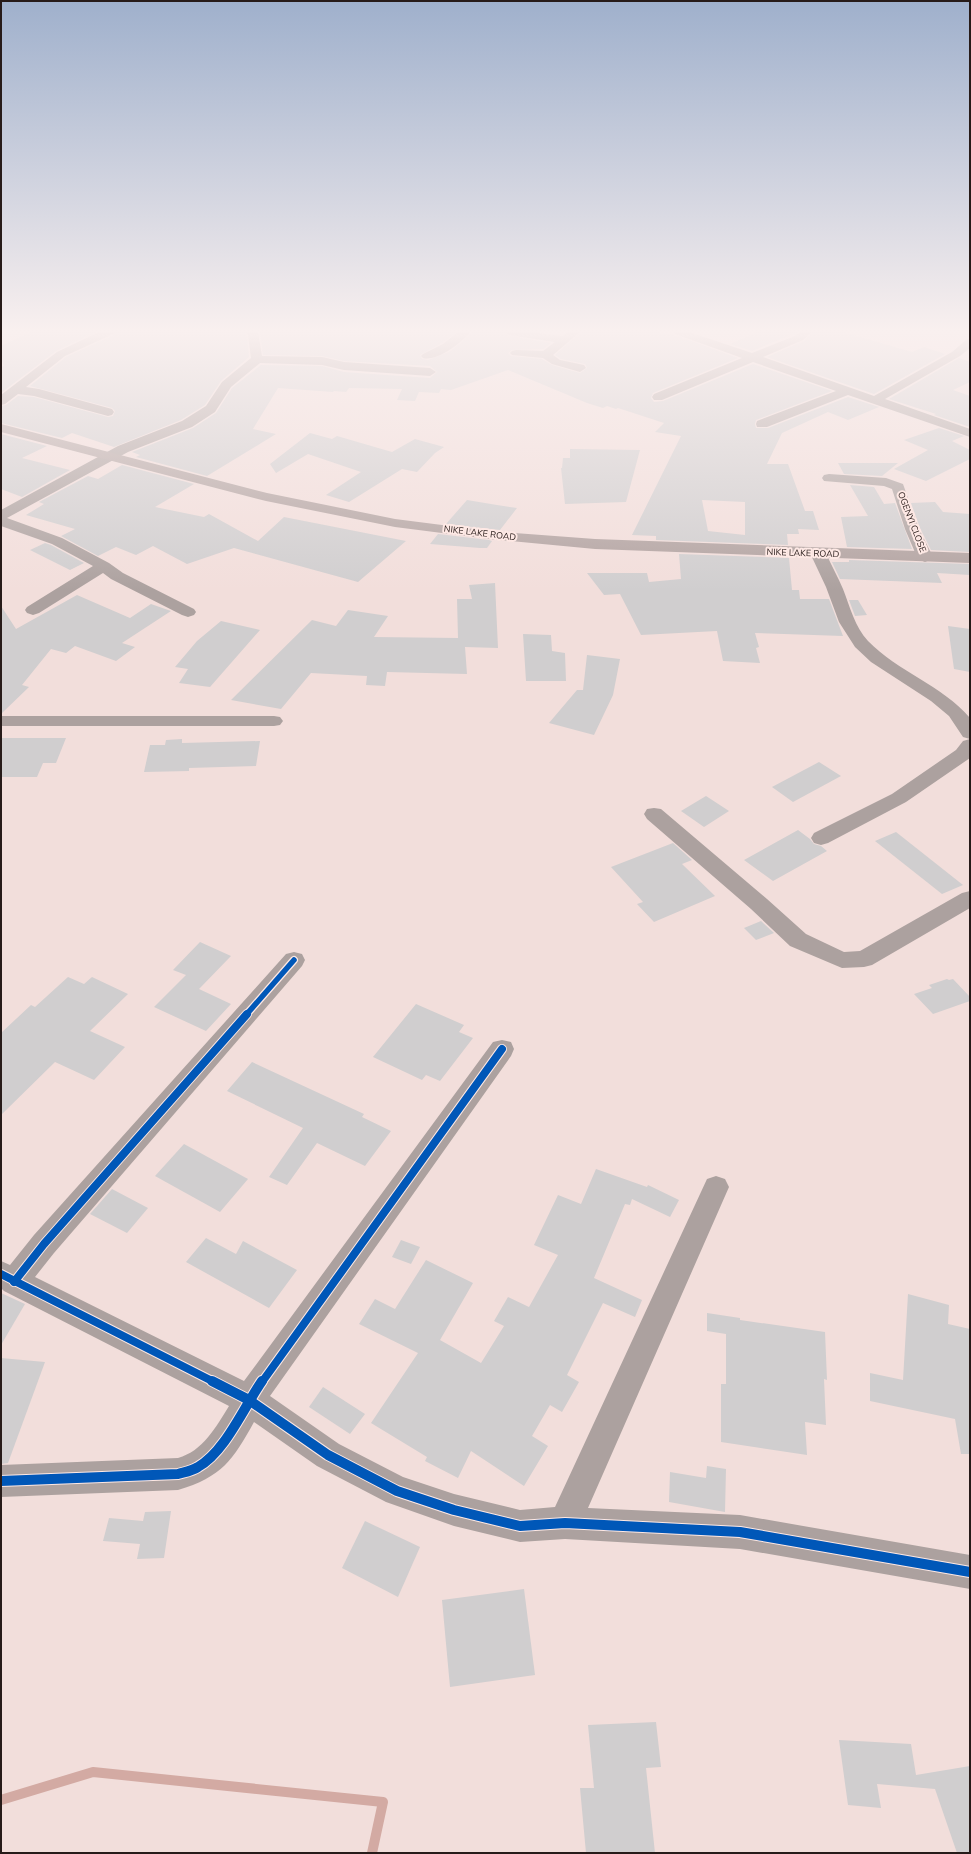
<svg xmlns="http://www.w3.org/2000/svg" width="971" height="1854" font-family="'Nunito Sans',sans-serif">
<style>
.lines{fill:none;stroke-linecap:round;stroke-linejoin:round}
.stream{stroke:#d3aaa3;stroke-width:10}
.building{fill:#d0cecf;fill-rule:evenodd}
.minor{fill:#aca19f;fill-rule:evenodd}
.primary{fill:#b1a2a0;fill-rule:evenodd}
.cycleway-far2-casing{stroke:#fee9e5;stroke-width:8}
.cycleway-far1-casing{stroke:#fee9e5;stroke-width:10}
.cycleway-casing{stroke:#fee9e5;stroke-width:12}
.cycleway-far2{stroke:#0057b8;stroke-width:5.5}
.cycleway-far1{stroke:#0057b8;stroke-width:8}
.cycleway{stroke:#0057b8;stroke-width:10}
.labels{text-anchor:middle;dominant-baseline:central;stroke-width:4;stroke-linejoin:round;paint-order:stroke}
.far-street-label{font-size:9px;fill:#271b19;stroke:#fee9e5}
</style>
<rect width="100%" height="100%" fill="#f2dedb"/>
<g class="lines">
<!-- stream -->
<path class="stream" d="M1,1800L93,1772L383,1802L372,1853"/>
</g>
<!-- building -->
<g class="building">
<path d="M31,332H96L56,351L1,393V367L4,366L1,359V346Z"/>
<path d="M116,332H245L247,336L249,357L221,381L205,405L181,420L114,447L72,433L62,438L1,423V406L6,405L18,396L34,397L108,417L113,416L115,411L112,408L30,386L66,357L114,335Z"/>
<path d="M260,332H456L442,343L420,355L422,359L428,360L449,352L462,342L471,332H502L509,336L551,343L543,349L512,350L508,353L511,356L542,359L552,365L580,373L587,368L585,364L561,359L555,355L581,332H658L677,336L738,358L653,393L651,398L654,402L663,401L753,364L832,391L756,420L755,424L756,428H768L848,397L879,407L848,420L828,412L782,433L767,464H788L805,511H813L819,530L798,529L799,534H787L788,545L656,540V536L632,535L681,436L655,432L664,423L618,408L616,409L607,406L603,408L587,403L508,370L451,390L441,389L439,393L419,392L415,401L397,400L402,389L349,388L346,392L334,391L333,392L278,388L253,429L276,434L207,476L136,457L140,455L132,452L193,428L216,413L232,388L261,365L322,366L344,372L430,378L437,372L430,366L344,361L322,356L263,355ZM702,500L745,502V535L708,531Z"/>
<path d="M757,332H798L752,351L730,344Z"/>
<path d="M813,332H843L912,352L924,347L945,354L874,394L767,357L804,341Z"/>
<path d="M959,358L970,362V382L953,390L970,396V427L934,415L936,414L889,399Z"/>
<path d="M939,428L964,436L952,441L970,450V459L926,481L894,469L928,450L904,440Z"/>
<path d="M310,433L332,439L337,436L392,452L415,439L444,447L435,453L417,472L402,469L349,502L326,495L361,472L308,454L276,473L270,464Z"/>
<path d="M1,434L47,446L22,458L70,470L22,497L1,489Z"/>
<path d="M570,449L640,450L626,502L565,504L561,468H562L563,458H570Z"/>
<path d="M838,463H898L882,476L844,474Z"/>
<path d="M122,465L194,484L155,507L204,517L209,514L258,541L284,517L406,541L358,582L234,548L187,564L153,546L136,555L116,547L98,556L61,536L75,529L26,515L44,504L39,502L88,476L98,479Z"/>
<path d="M850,485L874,487L884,504L895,503L912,549L847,547L841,517L868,516Z"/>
<path d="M467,500L497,505L517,508L500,530L446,524Z"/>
<path d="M935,502L943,512L970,514V552L931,550L920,528L911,503Z"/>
<path d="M438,534L489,540L492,541L487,548H480L430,544Z"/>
<path d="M45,543L51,545L84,563L70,570L30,550Z"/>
<path d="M679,554L789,558L792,590H799L800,599H829L843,636L755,633L759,647L756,648L760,663L723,661L717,631L641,635L620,594L604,595L587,573H647L649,582L681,579Z"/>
<path d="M849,560L970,564V575L937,573L942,583L840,579L832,562H849Z"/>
<path d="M495,583L498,648L465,647L467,674L387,672L385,686L366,685L367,676L311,673L281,709L231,700L312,620L336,626L348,610L388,616L374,637L458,638L457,599H472L469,585Z"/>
<path d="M77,595L130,618L151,604L171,611L122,643L135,647L116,661L75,646L66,653L51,649L22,685L29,687L1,714V606L16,629Z"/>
<path d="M849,600H858L867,615L855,616Z"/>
<path d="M221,621L260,630L210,687L179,683L188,669L175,667L197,641Z"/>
<path d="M948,626L970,629V672L954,669Z"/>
<path d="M523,634L551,635L552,651L565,653L566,681H526Z"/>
<path d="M587,655L620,659L613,695L594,735L549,723L577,690H583Z"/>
<path d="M1,738H66L56,763H43L37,777H1Z"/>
<path d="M182,739V743L260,741L256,766L189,768V771L144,772L150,745H165L166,740Z"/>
<path d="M819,762L841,776L793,802L772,787Z"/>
<path d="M706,796L729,811L704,827L681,811Z"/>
<path d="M798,830L810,839L814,844L821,846L827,851L773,881L744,860Z"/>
<path d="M896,832L963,885L942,894L875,841Z"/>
<path d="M673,843L692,860L682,864L715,896L654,922L637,904L643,902L611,867Z"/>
<path d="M761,921L774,933L756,940L744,928Z"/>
<path d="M200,942L231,956L199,989L231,1004L206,1031L154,1007L186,975L173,970Z"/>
<path d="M68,977L84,984L92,977L128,994L90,1031L125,1047L94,1080L55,1062L1,1115V1033L31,1005L35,1007Z"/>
<path d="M947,979L949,980L953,979L970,997V1001L933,1014L914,994L932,988L929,985Z"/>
<path d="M416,1004L464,1025L459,1032L473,1038L440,1081L426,1075L422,1080L373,1057Z"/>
<path d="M252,1062L364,1114L362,1117L391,1131L365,1166L317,1143L287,1185L269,1177L303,1128L227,1091Z"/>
<path d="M184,1144L248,1179L220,1212L155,1176Z"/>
<path d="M596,1169L647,1187L648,1185L679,1200L670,1217L632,1199L630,1205L625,1204L594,1278L642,1300L635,1317L603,1303L567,1375L579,1382L562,1412L550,1405L532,1436L548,1446L524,1486L471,1451L458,1478L425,1461L427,1457L371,1423L418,1353L359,1324L375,1299L395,1309L426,1260L473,1283L440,1340L481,1363L504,1326L494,1321L508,1297L529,1307L558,1255L534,1245L558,1195L581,1204Z"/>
<path d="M112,1189L148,1208L127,1233L90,1214Z"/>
<path d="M206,1238L236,1254L243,1241L297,1270L269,1308L186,1262Z"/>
<path d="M401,1240L420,1247L411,1264L392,1257Z"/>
<path d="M1,1293L25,1304L1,1345Z"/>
<path d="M908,1294L949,1305L948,1324L970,1329V1454H961L955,1419L870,1401V1373L903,1380Z"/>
<path d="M707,1313L740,1318V1320L825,1332L827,1380L824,1379L826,1425L805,1422L807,1455L721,1442V1384H726V1334L707,1331Z"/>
<path d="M1,1358L45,1362L8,1463L1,1464Z"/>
<path d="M323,1387L365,1414L350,1434L309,1407Z"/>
<path d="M707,1466L726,1469L725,1512L669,1502L670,1472L706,1478Z"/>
<path d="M171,1511L164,1558L137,1559L140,1544L103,1541L109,1518L143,1521L145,1512Z"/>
<path d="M365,1521L420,1547L398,1597L342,1568Z"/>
<path d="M524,1589L535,1675L450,1687L442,1600Z"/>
<path d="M656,1722L661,1767L646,1768L655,1853H586L580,1788H594L588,1725Z"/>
<path d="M839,1740L911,1744L916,1775L970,1766V1853H957L935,1789L877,1784L881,1808L848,1805Z"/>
</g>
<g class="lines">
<!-- minor -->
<g class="minor">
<path d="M99,332H115L113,334L65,356L26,387L39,389L112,409L114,412L112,415L108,416L34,396L18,394L5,404L1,405V395L57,352Z"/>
<path d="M246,332H258L262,356L322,357L344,362L430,368L436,372L430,376L344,370L322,365L260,363L231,387L215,412L192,427L128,452L7,518L62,538L109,563L123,573L194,609L196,612L194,615L188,617L182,615L111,579L103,573L39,613L33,615L27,613L25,610L27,607L93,566L52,544L1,526V510L118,446L182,421L206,406L222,382L251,358L248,335Z"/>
<path d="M458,332H470C462,343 436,362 423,358L421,356L423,354L443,344Z"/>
<path d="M503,332H531L562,336L568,332H580L553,355L560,360L584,365L586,368L580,372L552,364L543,358L512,355L510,353L512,351L516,350L543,351L555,342L509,335Z"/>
<path d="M673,332H689L752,353L795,336L800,332H812L803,340L763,357L874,396L952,352L966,340L970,339V348L960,356L885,399L970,429V437L848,395L767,427H757L756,424L757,421L836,391L753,362L662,400H654L652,397L654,394L742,358L675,334Z"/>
<path d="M829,474L886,478L903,484L919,529L933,557L930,560L925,562L920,560L917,557L905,529L892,489L884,486L824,481L822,478L824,475Z"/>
<path d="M818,548L823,550L826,553C831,565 838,577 843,589C850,607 855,627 868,641C898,672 942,685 970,718V739L963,737L949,716L931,701L871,662L855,647L839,622L826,587L810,553L813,550Z"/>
<path d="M1,716H274L280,717L283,721L280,725L274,726H1Z"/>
<path d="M970,739V758L906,802L828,843L821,845L814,843L811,838L814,833L892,794L956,750L963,741Z"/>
<path d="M654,808L661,809L767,899L806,934L844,952L860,951L962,893L970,891V908L872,965L864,967L842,968L790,946L751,909L647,819L644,814L647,809Z"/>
<path d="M294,952L302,954L305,960L302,966L54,1253L35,1277L244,1381L493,1042L502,1040L511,1042L514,1049L511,1056L270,1396L339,1444L403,1477L454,1494L520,1510L555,1507L707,1179L716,1176L725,1179L729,1187L588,1508L740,1515L970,1555V1589L740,1549L565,1539L520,1542L454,1526L386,1502L317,1466L254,1422C233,1460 222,1477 178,1490L1,1497V1465L178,1458C203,1451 216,1427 229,1406L4,1291L1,1288V1261L10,1265L34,1235L286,954Z"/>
</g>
<!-- primary -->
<path class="primary" d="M1,424L267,493L395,519L489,531L595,539L970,553V563L595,549L489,539L395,527L266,501L1,432Z"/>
<defs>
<path id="cycleway-far2" d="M246,1015L294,960"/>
<g id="cycleway-far1">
<path d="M1,1274L214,1382"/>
<path d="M14,1282L44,1244L247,1014"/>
<path d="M262,1382L502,1049"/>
</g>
<g id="cycleway">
<path d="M212,1381L249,1400L328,1455L397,1491L454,1510L520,1526L565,1523L740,1532L970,1572"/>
<path d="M1,1481L178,1474C185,1472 192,1471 198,1467C225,1452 244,1407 262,1381"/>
</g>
</defs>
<!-- cycleway-far2 casing -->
<use href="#cycleway-far2" class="cycleway-far2-casing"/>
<!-- cycleway-far1 casing -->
<use href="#cycleway-far1" class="cycleway-far1-casing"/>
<!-- cycleway casing -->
<use href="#cycleway" class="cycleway-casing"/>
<!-- cycleway-far2 -->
<use href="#cycleway-far2" class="cycleway-far2"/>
<!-- cycleway-far1 -->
<use href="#cycleway-far1" class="cycleway-far1"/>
<!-- cycleway -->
<use href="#cycleway" class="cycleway"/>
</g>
<!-- sky -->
<linearGradient id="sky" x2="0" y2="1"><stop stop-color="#9fb0cc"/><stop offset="0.56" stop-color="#f9f0ef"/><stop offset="1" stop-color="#f9f0ef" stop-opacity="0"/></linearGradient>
<rect width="971" height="591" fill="url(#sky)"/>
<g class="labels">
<!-- far-street labels -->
<g class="far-street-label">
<text transform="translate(912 522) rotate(69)">OGENYI CLOSE</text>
<text transform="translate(480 533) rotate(7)">NIKE LAKE ROAD</text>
<text transform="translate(803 553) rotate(2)">NIKE LAKE ROAD</text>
</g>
</g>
<!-- border -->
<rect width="971" height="1854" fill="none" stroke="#271b19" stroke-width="4"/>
</svg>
